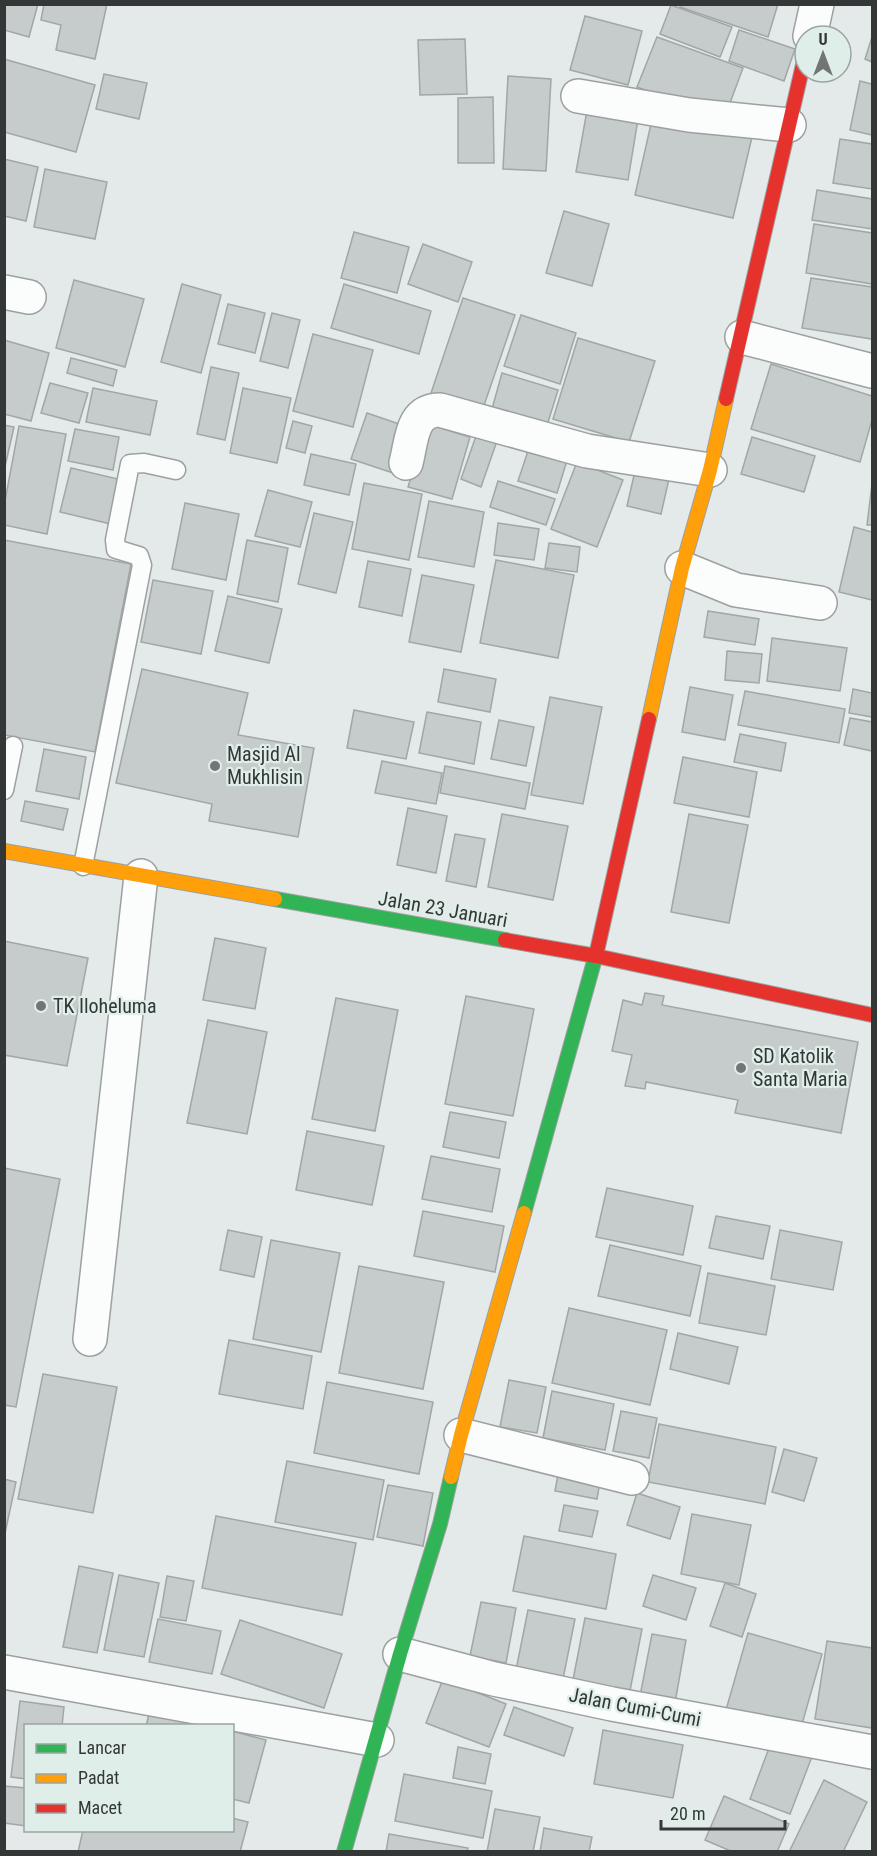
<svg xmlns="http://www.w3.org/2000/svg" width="877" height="1856" font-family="'Roboto Condensed',sans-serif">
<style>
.building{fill:#c6cbcb;stroke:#a1a6a6;stroke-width:1.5}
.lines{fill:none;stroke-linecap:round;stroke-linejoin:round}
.lane-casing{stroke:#9ca1a0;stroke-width:21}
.street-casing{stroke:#9ca1a0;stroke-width:36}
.fast-casing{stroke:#9ca1a0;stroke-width:16}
.slow-casing{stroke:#9ca1a0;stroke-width:16}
.jam-casing{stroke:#9ca1a0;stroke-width:16}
.lane{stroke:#fbfcfc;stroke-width:18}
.street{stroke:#fbfcfc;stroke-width:33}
.fast{stroke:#30b455;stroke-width:14}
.slow{stroke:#ff9f0a;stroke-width:14}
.jam{stroke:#e5322d;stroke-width:14}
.poi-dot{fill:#717675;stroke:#e0eeea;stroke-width:2}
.labels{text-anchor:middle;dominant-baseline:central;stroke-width:4.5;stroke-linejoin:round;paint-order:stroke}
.poi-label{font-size:20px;fill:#333837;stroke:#e0eeea;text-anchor:start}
.street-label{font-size:20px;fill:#333837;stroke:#e0eeea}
</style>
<rect width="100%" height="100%" fill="#e4eae9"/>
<!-- building -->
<g class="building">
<path d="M4,4H38L29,37L4,30Z"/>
<path d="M44,4H107L95,59L56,50L61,25L41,20Z"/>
<path d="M680,4H778L768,37L680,7Z"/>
<path d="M671,5L732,27L720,57L660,34Z"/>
<path d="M585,16L642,31L628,85L570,70Z"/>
<path d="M739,30L795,49L784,81L729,61Z"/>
<path d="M657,37L743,68L724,119L637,87Z"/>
<path d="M872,37V62L865,59Z"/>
<path d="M465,39L467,94L420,95L418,40Z"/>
<path d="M4,59L95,85L76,152L4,132Z"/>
<path d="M104,74L147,83L139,119L96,109Z"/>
<path d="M508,76L551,79L546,171L503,169Z"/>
<path d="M860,81L872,84V135L850,130Z"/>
<path d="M493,97L494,163H458V98Z"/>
<path d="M589,99L640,107L628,180L576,172Z"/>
<path d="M653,115L752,137L733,218L635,195Z"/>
<path d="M840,139L872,144V189L833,183Z"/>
<path d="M4,159L38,167L26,221L4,216Z"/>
<path d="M45,169L107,182L95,239L34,227Z"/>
<path d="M817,190L872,199V229L812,220Z"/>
<path d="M564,211L609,224L592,286L546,273Z"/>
<path d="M814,224L872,233V284L806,273Z"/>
<path d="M354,232L409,247L397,293L341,278Z"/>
<path d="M423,244L472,262L458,302L408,284Z"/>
<path d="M811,278L872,287V339L802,328Z"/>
<path d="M74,280L144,299L125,367L56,348Z"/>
<path d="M182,284L221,295L201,373L161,362Z"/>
<path d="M344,284L431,311L419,354L331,328Z"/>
<path d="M463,298L515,315L480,417L429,399Z"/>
<path d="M228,304L265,313L255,353L218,344Z"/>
<path d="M272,313L300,320L288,368L260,361Z"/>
<path d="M521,315L576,333L560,384L504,366Z"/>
<path d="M313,334L373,350L353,427L293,411Z"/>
<path d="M578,338L655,361L629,442L553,419Z"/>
<path d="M4,340L49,353L31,421L4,414Z"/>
<path d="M71,358L117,370L113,386L67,373Z"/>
<path d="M771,364L872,396V420L860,462L751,429Z"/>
<path d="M211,367L239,373L225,440L197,434Z"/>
<path d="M502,373L558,390L545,432L490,416Z"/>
<path d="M50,383L88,393L79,423L41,413Z"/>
<path d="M93,388L157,401L150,435L86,422Z"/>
<path d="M243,388L291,398L277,463L230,453Z"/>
<path d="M367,413L408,427L393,473L351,459Z"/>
<path d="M293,421L312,426L305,453L286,448Z"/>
<path d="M427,424L470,437L452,499L408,487Z"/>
<path d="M4,425L14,427L4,471Z"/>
<path d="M19,426L66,434L47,534L4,525V506Z"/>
<path d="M75,429L119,437L113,470L68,461Z"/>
<path d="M477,433L497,441L481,487L461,479Z"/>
<path d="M752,437L815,456L804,492L741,474Z"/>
<path d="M531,442L569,454L557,493L518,481Z"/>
<path d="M311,454L356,464L349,495L304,485Z"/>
<path d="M577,462L623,480L597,547L551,529Z"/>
<path d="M71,468L122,480L111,524L60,512Z"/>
<path d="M635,471L669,479L661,514L627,506Z"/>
<path d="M498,481L555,499L546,525L490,507Z"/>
<path d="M364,483L422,494L409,560L352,549Z"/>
<path d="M872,484V525H867Z"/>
<path d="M268,490L312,502L300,547L255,536Z"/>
<path d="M429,501L484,512L474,567L418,557Z"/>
<path d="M185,503L239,514L226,580L172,569Z"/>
<path d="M314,513L353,522L336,593L298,584Z"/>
<path d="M498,523L539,529L534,560L494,555Z"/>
<path d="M854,527L872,532V600L839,592Z"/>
<path d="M4,540L131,564L95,752L4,735Z"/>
<path d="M247,540L288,548L278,602L237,594Z"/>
<path d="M549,543L580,547L577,572L545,568Z"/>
<path d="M496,560L574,575L558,658L480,643Z"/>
<path d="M368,561L411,569L402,616L359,607Z"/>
<path d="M422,575L474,585L461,652L409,642Z"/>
<path d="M153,580L213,591L201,654L141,642Z"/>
<path d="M228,596L282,609L269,663L215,651Z"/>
<path d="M708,611L759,619L755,645L704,637Z"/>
<path d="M772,638L847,648L840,691L767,681Z"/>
<path d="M727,651L762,654L759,683L725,680Z"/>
<path d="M142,669L248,693L238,735L314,748L298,837L209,821L212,804L116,783Z"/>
<path d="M444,669L496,679L490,712L438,702Z"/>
<path d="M690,687L733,695L725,740L682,732Z"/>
<path d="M853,689L872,693V717L849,713Z"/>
<path d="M745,691L845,709L839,743L738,725Z"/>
<path d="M550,697L602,707L583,804L531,795Z"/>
<path d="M354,710L414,722L406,759L347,748Z"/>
<path d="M427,712L481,722L474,764L419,753Z"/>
<path d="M850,718L872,722V751L844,745Z"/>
<path d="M499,720L534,727L526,766L491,759Z"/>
<path d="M740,734L786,743L781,771L734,762Z"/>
<path d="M44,749L86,757L79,799L36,791Z"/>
<path d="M683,757L757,772L749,817L674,803Z"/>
<path d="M382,761L442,773L436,804L375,793Z"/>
<path d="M445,766L530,783L525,809L440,793Z"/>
<path d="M25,801L68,809L63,830L21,821Z"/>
<path d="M408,808L447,816L436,873L397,865Z"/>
<path d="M502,814L568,826L553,900L488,887Z"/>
<path d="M689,814L748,825L729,923L671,912Z"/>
<path d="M455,834L485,839L476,887L446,881Z"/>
<path d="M215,938L266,948L255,1009L203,1000Z"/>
<path d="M4,941L88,958L67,1066L4,1055Z"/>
<path d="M645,993L664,996L662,1005L858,1042L841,1133L735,1113L738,1100L646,1082L645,1089L625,1086L632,1055L612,1051L623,1000L642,1005Z"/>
<path d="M466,996L534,1009L513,1116L445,1104Z"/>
<path d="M336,998L398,1010L375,1131L312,1119Z"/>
<path d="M208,1020L267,1032L247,1134L187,1123Z"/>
<path d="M450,1112L506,1122L499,1158L443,1147Z"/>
<path d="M307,1131L384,1146L372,1205L296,1190Z"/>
<path d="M431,1156L500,1169L492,1212L422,1199Z"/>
<path d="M4,1168L60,1179L16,1407L4,1405Z"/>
<path d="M607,1188L693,1206L683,1255L596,1237Z"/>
<path d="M423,1211L504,1226L495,1272L414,1256Z"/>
<path d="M716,1216L770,1226L763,1259L709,1248Z"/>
<path d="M228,1230L262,1237L254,1277L220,1270Z"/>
<path d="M780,1230L842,1242L833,1290L771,1279Z"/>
<path d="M271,1240L340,1253L321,1352L253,1339Z"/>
<path d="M610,1245L701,1266L690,1316L598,1296Z"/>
<path d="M359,1266L444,1282L423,1389L339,1373Z"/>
<path d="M708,1273L775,1286L766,1335L699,1323Z"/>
<path d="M569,1308L667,1330L650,1405L552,1383Z"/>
<path d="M678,1333L738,1347L729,1384L670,1369Z"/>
<path d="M229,1340L312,1356L303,1409L219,1394Z"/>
<path d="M43,1374L117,1387L93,1513L18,1499Z"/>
<path d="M509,1380L546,1387L537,1433L500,1427Z"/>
<path d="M327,1382L433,1402L419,1474L314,1453Z"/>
<path d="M552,1391L614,1404L605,1450L543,1438Z"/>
<path d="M621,1411L657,1418L649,1458L613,1451Z"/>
<path d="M659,1424L776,1447L765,1504L648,1482Z"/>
<path d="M784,1449L817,1458L804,1501L772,1492Z"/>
<path d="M287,1461L384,1480L373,1540L275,1522Z"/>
<path d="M559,1469L601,1476L597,1499L555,1491Z"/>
<path d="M4,1479L16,1482L4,1538Z"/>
<path d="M388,1485L433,1493L423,1546L377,1537Z"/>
<path d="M637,1493L680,1507L670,1539L627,1525Z"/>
<path d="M564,1505L598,1511L592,1537L559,1531Z"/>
<path d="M692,1514L751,1525L739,1585L681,1574Z"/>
<path d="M216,1516L356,1543L342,1615L202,1588Z"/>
<path d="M524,1536L616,1554L606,1609L513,1591Z"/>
<path d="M79,1566L113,1573L97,1653L63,1647Z"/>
<path d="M119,1575L159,1583L144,1657L104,1650Z"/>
<path d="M653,1575L696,1588L686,1620L643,1606Z"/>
<path d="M167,1576L194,1581L186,1621L160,1617Z"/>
<path d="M725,1583L756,1594L742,1637L710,1626Z"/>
<path d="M481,1602L516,1608L506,1663L470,1656Z"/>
<path d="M528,1610L575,1619L562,1684L515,1675Z"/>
<path d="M585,1618L642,1629L629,1696L572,1685Z"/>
<path d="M158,1619L221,1631L212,1674L149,1662Z"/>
<path d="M240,1620L342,1654L324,1708L221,1674Z"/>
<path d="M748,1633L822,1654L800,1731L726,1710Z"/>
<path d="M652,1634L686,1640L675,1703L640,1696Z"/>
<path d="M827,1641L872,1648V1728L815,1719Z"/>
<path d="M443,1679L506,1704L489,1747L426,1723Z"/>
<path d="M20,1701L64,1707L62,1726H26V1779L11,1777Z"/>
<path d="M514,1707L573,1728L564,1756L504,1735Z"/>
<path d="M150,1710L210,1726H146Z"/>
<path d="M603,1730L683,1745L673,1798L594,1784Z"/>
<path d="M232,1731L266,1740L249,1803L232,1799Z"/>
<path d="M772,1740L813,1754L790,1814L750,1799Z"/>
<path d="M458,1747L491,1754L485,1784L453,1778Z"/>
<path d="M404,1774L492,1791L483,1838L395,1821Z"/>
<path d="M824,1780L867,1802L843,1852H789Z"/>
<path d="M4,1786L26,1788V1826L4,1823Z"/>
<path d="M724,1796L789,1824L777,1852H733L705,1840Z"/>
<path d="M495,1809L540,1817L533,1852H487Z"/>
<path d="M232,1818L248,1822L240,1852H78L83,1830H232Z"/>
<path d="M544,1828L592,1837L589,1852H540Z"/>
<path d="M389,1834L468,1848L467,1852H386Z"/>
</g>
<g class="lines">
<defs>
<g id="lane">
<path d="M4,790L13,746"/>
<path d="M83,866L142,565L139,556L116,549L115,540L130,464L144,463L176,470"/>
</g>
<g id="street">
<path d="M810,36L817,4"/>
<path d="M578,96L689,115L789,125"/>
<path d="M4,292L29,297"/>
<path d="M742,337L872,371"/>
<path d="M406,463C412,440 411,410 440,410L587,451L710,470"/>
<path d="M682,568L736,590L820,603"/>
<path d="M90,1339L141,876"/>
<path d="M461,1435L632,1478"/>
<path d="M400,1654L494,1679L612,1704L872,1752"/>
<path d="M4,1672L377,1740"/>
</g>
<g id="fast">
<path d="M275,899L505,940"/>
<path d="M524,1213L597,951"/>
<path d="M344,1852L400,1654L440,1524L451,1477"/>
</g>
<g id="slow">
<path d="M649,719L682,568L710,470L726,399"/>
<path d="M4,851L275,899"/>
<path d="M451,1477L461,1435L524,1213"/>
</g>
<g id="jam">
<path d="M726,399L805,56"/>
<path d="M505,940L596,956L872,1015"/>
<path d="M597,951L649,719"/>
</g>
</defs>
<!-- lane casing -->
<use href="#lane" class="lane-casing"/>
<!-- street casing -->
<use href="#street" class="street-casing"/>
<!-- fast casing -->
<use href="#fast" class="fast-casing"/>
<!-- slow casing -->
<use href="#slow" class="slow-casing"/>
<!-- jam casing -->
<use href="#jam" class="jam-casing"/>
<!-- lane -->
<use href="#lane" class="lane"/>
<!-- street -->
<use href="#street" class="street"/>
<!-- fast -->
<use href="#fast" class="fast"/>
<!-- slow -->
<use href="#slow" class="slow"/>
<!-- jam -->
<use href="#jam" class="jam"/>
</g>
<!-- markers -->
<g class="poi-dot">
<circle cx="215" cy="766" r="6"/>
<circle cx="41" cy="1006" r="6"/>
<circle cx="741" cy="1068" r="6"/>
</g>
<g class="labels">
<!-- poi labels -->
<g class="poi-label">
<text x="227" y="754">Masjid Al<tspan x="227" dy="23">Mukhlisin</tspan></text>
<text x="53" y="1006">TK Iloheluma</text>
<text x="753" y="1056">SD Katolik<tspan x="753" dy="23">Santa Maria</tspan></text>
</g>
<!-- street labels -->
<g class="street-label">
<text transform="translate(443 909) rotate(10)">Jalan 23 Januari</text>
<text transform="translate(635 1707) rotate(11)">Jalan Cumi-Cumi</text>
</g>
</g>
<!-- border -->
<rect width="877" height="1856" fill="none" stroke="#333837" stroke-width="12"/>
<!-- legend -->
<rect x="24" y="1724" width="210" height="108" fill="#e0eeea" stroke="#9ba5a2" stroke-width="1.5"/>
<rect x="36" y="1744" width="30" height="9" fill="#30b455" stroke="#9ba5a2" stroke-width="1.5"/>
<text x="78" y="1754" font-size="18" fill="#333837">Lancar</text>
<rect x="36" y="1774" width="30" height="9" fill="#ff9f0a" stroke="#9ba5a2" stroke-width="1.5"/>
<text x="78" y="1784" font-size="18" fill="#333837">Padat</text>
<rect x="36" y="1804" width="30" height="9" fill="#e5322d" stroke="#9ba5a2" stroke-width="1.5"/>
<text x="78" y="1814" font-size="18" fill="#333837">Macet</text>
<!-- north arrow -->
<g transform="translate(823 54)"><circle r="28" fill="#e0eeea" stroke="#9ba5a2" stroke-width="1.5"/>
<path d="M0-4.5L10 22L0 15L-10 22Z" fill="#717675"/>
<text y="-9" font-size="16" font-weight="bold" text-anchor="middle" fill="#333837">U</text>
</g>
<!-- scale -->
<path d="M661 1820v9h124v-9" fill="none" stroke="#333837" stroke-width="3"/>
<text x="670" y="1820" font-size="18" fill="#333837" stroke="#e0eeea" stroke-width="4.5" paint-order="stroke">20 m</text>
</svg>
